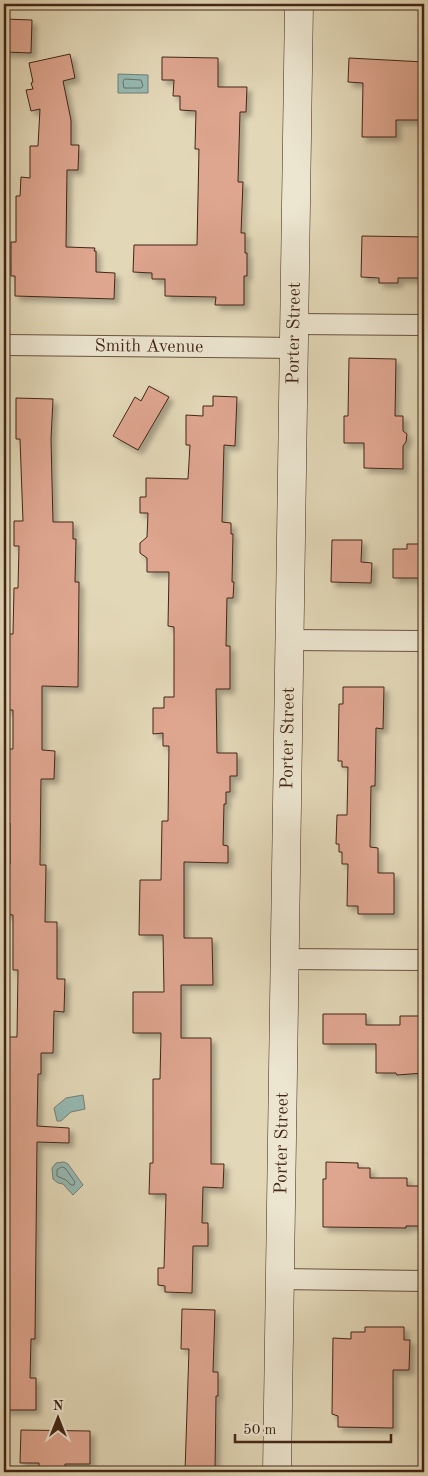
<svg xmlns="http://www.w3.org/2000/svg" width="428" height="1476" font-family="'Old Standard TT',serif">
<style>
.water{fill:#95b9b3;stroke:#747e74}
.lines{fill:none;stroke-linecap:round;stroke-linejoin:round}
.shore{stroke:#6c7064;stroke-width:1}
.building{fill:#dea58f;stroke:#432616;filter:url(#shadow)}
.street-casing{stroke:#6b523e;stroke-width:22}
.secondary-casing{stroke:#432616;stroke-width:29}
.street{stroke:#ece5d0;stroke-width:20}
.secondary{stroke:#ece5d0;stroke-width:28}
.labels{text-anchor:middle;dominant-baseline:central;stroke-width:4;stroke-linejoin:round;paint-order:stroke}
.street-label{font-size:18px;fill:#432616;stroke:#ece5d0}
</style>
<defs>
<filter id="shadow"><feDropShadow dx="4.5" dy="4.5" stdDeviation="2.5" flood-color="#0004"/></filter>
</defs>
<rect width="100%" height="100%" fill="#e2d7b7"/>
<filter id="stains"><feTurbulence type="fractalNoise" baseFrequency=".004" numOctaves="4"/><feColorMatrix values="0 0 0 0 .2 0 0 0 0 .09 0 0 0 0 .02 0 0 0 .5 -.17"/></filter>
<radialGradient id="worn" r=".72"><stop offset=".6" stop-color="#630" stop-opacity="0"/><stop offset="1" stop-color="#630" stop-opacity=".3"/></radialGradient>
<!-- water -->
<g class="water">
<path d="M118,74L148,75V93H118Z"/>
<path d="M83,1095L85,1109L71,1112L61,1121H57L54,1108L66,1098Z"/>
<path d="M64,1162L68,1164L83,1185L73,1195L63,1184L58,1183L53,1179L52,1168L56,1163Z"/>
</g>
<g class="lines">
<!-- shore -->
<g class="shore">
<path d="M125,79L141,80L143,86L141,88H124L123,82Z"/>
<path d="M62,1167L65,1168L75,1182L74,1185H71L66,1180L57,1176V1170Z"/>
</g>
</g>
<!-- building -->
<g class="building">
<path d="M4,19L32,20L31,53L5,52L4,51Z"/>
<path d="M70,54L75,78L63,81L71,120V145H79L78,170H67L66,247L95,248L94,251H96V272L115,273L114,299L15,296V276H11V242H16V196H20L21,177L30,178V146H38L40,109L31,111L26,90L33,89L31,83L33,82L29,63Z"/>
<path d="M162,57L218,58V87H247L246,112H240L238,182H243L241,233H245V253H247V276H244V305H215L216,297L165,296V279H152V273L133,272L134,245H197L199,149H195L196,111L180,110V96H173L174,80H162Z"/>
<path d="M349,58L424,62V120H396V137H362L363,83L348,82Z"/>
<path d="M362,236L424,237V278H398V283H379V278L361,277Z"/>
<path d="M349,358L396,359L395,416H403V431L407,434L406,442L403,446V469L364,468V443H344V416H348Z"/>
<path d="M149,386L169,397L138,450L113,436L135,397L141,401Z"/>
<path d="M213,396L237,397L235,446L224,445L222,522L231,523V534H233L232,582H234L233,598H227L226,646H230V689H216L217,753H237V776H230V792H226V804H224L223,845L228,846V863L184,862V938H212L213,985H181V1038H211V1164H224L223,1188L203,1187L202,1223H208V1246H193L192,1293L165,1292V1286L158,1285V1268H164L166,1194H149L150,1163H153V1079H160L161,1033H133V992H164L163,935H139L140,880H161L162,821H168L169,746H163V733L153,734V708H164V697H174V627L168,626L169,572H147V558L140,553V543L147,537L148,513H140V497H146V478L188,479L190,445H186V415L203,416V406H213Z"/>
<path d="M16,398L53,399L51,439L53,522H73V539H76L75,582H79L78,687L42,686V750L55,751L54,779H41L40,865H46L45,922H57V979H65L64,1012L54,1011L53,1053H41V1074H38L37,1126L69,1128V1143L37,1142L35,1339H31L30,1378H36V1410H4V1209H5L4,1037H17L18,970H13V915L4,914V864H10V823H4L6,749H13V710H6L8,634H13L14,588H18L19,546H14V521H23L20,439H16Z"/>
<path d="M332,540H362L361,562L372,563L371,583L331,582Z"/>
<path d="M407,544H424V578H393V549H407Z"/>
<path d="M343,687H384L383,729L376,728L375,786H371L370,847L378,848V873H394V914H358V906H347L348,864H342V852H339V844H336L337,815H347L348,767H342V761H338L339,704H343Z"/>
<path d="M323,1014H366V1025H400V1016H424V1073L397,1075L396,1073H376V1044H323Z"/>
<path d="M326,1162L358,1163V1168H370V1178H407V1186H424V1226H406V1228L323,1227V1179H326Z"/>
<path d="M182,1309L215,1310L213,1372H218V1396H216L215,1472H185L189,1349H181Z"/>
<path d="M365,1327H404V1340H410L409,1370H393V1428L338,1427V1416L332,1414L333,1338L351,1339V1332H365Z"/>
<path d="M21,1430L90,1431V1464H65V1471H39V1463H20Z"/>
</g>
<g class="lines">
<defs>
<g id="street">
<path d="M294,324L424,325"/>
<path id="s1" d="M4,345L294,348"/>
<path d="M289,640L424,641"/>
<path d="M285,959L424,960"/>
<path d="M280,1279L424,1281"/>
</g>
<g id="secondary">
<path id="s2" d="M277,1472L299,4"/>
</g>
</defs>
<!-- street casing -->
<use href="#street" class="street-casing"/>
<!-- secondary casing -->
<use href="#secondary" class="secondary-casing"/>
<!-- street -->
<use href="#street" class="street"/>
<!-- secondary -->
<use href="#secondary" class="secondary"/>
</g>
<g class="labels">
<!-- street labels -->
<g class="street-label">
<text stroke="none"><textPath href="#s2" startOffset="1139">Porter Street</textPath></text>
<text stroke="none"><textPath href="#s1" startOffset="145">Smith Avenue</textPath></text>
<text stroke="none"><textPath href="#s2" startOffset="734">Porter Street</textPath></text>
<text stroke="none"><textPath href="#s2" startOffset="329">Porter Street</textPath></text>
</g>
</g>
<!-- margin -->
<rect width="428" height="1476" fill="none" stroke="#e2d7b7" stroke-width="20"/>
<rect x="5" y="5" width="418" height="1466" fill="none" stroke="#432616" stroke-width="2.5"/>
<rect x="10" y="10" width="408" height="1456" fill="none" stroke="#432616"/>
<!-- north arrow -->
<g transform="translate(58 1418)" stroke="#ece5d0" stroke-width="4" paint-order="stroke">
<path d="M0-4L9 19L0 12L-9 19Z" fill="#432616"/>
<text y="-8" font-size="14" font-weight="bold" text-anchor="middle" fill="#432616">N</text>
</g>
<!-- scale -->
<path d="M235 1434v8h156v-8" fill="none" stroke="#432616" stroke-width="2.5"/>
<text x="243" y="1434" font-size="15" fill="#432616" stroke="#ece5d0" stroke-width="4" paint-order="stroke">50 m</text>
<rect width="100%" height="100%" filter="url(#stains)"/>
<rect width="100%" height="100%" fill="url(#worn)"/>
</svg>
